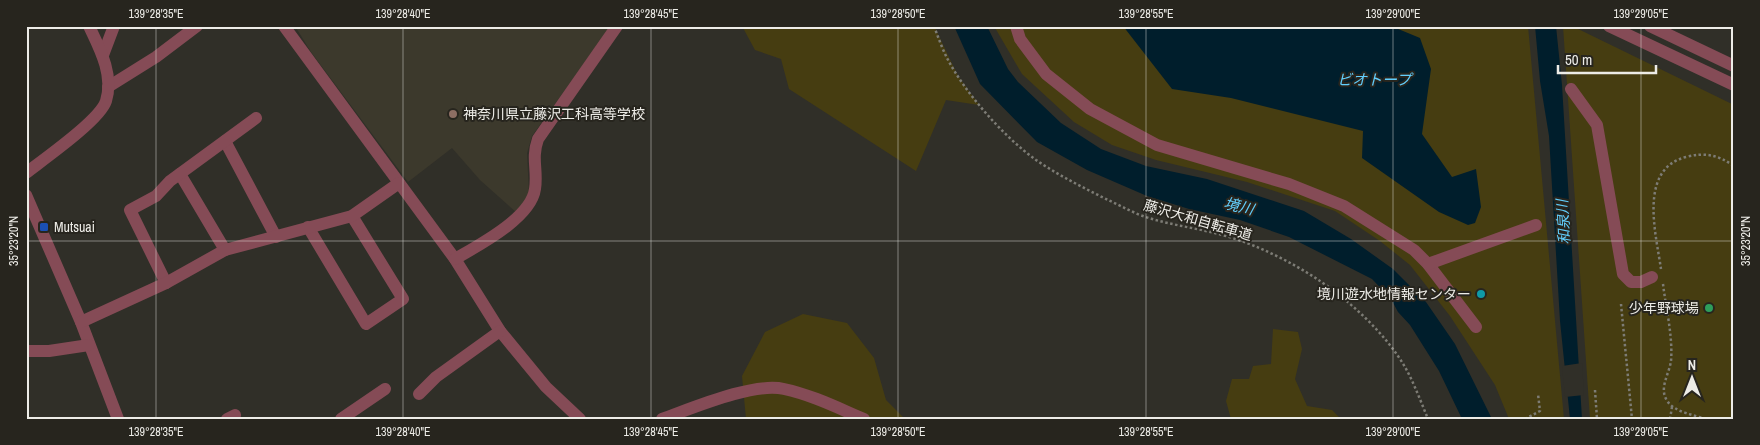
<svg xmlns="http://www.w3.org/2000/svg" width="1760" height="445" font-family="'Archivo Narrow','Noto Sans JP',sans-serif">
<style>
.built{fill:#3c392c}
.green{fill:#463d11}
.water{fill:#001e2c}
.pier{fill:#302f28}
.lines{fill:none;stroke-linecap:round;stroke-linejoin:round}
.path{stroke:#7d7c75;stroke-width:2.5;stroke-dasharray:2.5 2.5;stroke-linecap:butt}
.minor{stroke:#854b56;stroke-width:12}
.ticks{fill:none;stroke:#edece7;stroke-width:1;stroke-opacity:0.45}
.education-dot{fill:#8d6e63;stroke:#27251e;stroke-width:2}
.transit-dot{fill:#1a4fb4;stroke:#27251e;stroke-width:2}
.culture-dot{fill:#0f9aa8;stroke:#27251e;stroke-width:2}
.leisure-dot{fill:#2e9e5b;stroke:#27251e;stroke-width:2}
.labels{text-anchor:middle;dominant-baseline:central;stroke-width:4;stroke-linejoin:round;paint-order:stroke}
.poi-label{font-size:14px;fill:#edece7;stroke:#27251e;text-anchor:start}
.street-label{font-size:14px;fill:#edece7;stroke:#27251e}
.water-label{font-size:15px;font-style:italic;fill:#62cefc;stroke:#27251e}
.neatline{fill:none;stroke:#edece7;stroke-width:2}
.ticks-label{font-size:12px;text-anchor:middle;fill:#edece7}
</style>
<rect width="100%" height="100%" fill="#302f28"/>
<!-- built -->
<path class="built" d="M295,26H611L532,136L527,153L529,194L517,213L480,180L452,148L408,182L311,52Z"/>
<!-- green -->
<g class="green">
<path d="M742,26H934L958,76L979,105L946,100L916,171L789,89L781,59L755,50Z"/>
<path d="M994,26H1528L1564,419H1509L1495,385L1450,316L1410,265L1380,241L1335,211L1247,182L1156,160L1112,145L1074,122L1022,74Z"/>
<path d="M1563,26H1572L1734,105V419H1590Z"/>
<path d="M803,314L847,323L874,358L886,400L905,419H746L742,376L765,332Z"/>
<path d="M1273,329L1298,332L1302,349L1295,379L1307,406L1332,410L1341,419H1231L1226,401L1232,379H1249L1253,366L1271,364Z"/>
</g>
<!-- water -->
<g class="water">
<path d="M954,26H987L1008,69L1018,82L1061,123L1101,149L1146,166L1207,179L1304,211L1351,239L1393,269L1426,302L1455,344L1492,419H1462L1439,371L1410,325L1398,312L1391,299L1372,279L1289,237L1240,220L1189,209L1147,196L1087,170L1037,142L980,84Z"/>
<path d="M1123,26H1391L1420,38L1431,69L1422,134L1452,177L1476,169L1481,207L1475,223L1468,225L1439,212L1362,158L1363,131L1231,98L1172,89Z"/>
<path d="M1535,26H1556L1562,85L1582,419H1570L1560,321L1549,136L1540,81Z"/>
</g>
<!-- pier -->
<path class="pier" d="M1582,363L1584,395L1565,397L1562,366Z"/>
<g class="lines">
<!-- path -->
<g class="path">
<path d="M934,26C938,37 942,48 947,58C965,93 1004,137 1036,160C1058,175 1082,187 1106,199C1117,204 1128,210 1140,215C1170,226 1202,228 1232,238C1259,246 1293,263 1317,279C1349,300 1385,333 1405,367C1414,383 1421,402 1428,419"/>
<path d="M1661,269C1656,234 1638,169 1686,157C1705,152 1718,155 1734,166"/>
<path d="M1663,284C1666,309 1673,336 1671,361C1669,375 1658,389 1668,402C1675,412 1694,415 1706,419"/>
<path d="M1621,304L1632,419"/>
<path d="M1595,390L1597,419"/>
<path d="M1525,419L1540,411L1538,394"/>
<path d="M1670,419L1672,407"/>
</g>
<!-- minor -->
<g class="minor">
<path d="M284,26L455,259L500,331L546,387L580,419"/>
<path d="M1016,26L1020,39L1046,74L1090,109L1157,145L1289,184L1344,206L1414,250L1428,264L1476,327"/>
<path d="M1609,26L1734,85"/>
<path d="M1650,26L1734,66"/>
<path d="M103,55L114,26"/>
<path d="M108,87L156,57L197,26"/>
<path d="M1571,89L1597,125L1623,274L1631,282H1641L1652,277"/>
<path d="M225,141L276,237"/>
<path d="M26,173C44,159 100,120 106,101C114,75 100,49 89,26"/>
<path d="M180,174L225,250"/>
<path d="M26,195L81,322L118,419"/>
<path d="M308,227L366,324L403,299L352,216"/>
<path d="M455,259C479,245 531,218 535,189C538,170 531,159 538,139L617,26"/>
<path d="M1428,264L1536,225"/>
<path d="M166,283L130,210L156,196L170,181L256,118"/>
<path d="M81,322L166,283L225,250L352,216L399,183"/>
<path d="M26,351H49L89,345"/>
<path d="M419,394L436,377L500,331"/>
<path d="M227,419L235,415"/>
<path d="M341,419L385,389"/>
<path d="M662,419C693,408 753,382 784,389C812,395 838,408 864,419"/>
</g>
</g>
<!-- ticks -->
<path class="ticks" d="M156,26V419M403,26V419M651,26V419M898,26V419M1146,26V419M1393,26V419M1641,26V419M26,241H1734"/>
<!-- markers -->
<circle class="education-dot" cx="453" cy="114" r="5"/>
<rect class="transit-dot" x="39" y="222" width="10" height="10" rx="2.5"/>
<circle class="culture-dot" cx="1481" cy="294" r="5"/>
<circle class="leisure-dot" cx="1709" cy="308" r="5"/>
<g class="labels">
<!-- poi labels -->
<g class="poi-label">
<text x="463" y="114">神奈川県立藤沢工科高等学校</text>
<text x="54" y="227">Mutsuai</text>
<text x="1471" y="294" text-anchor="end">境川遊水地情報センター</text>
<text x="1699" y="308" text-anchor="end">少年野球場</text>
</g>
<!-- street labels -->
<g class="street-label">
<text transform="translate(1198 220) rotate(16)">藤沢大和自転車道</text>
</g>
<!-- water labels -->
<g class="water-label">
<text x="1374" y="79">ビオトープ</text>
<text transform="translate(1239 206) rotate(14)">境川</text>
<text transform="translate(1563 222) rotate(-93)">和泉川</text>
</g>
</g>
<!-- border -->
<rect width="1760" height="445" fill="none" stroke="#27251e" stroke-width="55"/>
<!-- north arrow -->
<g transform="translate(1692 378)" stroke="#27251e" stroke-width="4" paint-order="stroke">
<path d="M0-4L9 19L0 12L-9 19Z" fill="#edece7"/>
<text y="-8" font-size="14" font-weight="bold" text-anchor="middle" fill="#edece7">N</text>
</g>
<!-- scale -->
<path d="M1558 65v8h98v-8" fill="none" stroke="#edece7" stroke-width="2.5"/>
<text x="1565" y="65" font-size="15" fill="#edece7" stroke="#27251e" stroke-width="4" paint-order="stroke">50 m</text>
<rect x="28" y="28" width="1704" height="390" class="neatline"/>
<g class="ticks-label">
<text x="156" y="18">139°28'35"E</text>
<text x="403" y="18">139°28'40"E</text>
<text x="651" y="18">139°28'45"E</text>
<text x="898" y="18">139°28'50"E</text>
<text x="1146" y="18">139°28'55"E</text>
<text x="1393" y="18">139°29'00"E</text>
<text x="1641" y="18">139°29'05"E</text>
<text transform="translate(14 241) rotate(-90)" y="4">35°23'20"N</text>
<text transform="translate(1746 241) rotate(-90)" y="4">35°23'20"N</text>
<text x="156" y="436">139°28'35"E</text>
<text x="403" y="436">139°28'40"E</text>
<text x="651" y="436">139°28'45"E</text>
<text x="898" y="436">139°28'50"E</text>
<text x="1146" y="436">139°28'55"E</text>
<text x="1393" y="436">139°29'00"E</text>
<text x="1641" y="436">139°29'05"E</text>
</g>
</svg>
